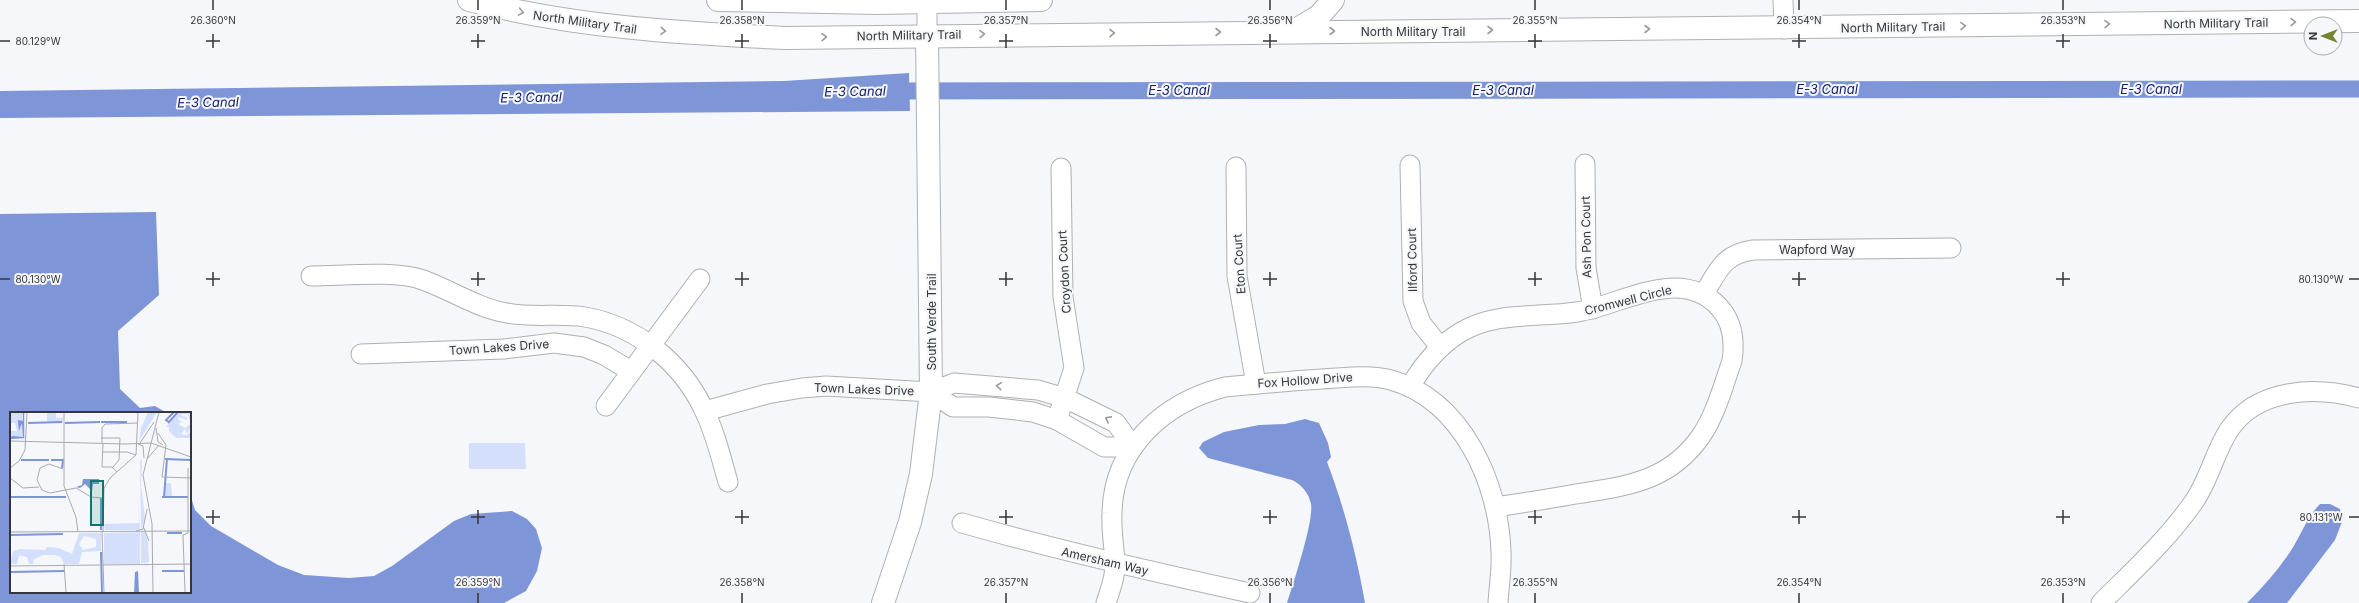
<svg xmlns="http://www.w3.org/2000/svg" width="2359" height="603" font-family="Inter,sans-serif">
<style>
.green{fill:#d4dffc}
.water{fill:#7e95d8}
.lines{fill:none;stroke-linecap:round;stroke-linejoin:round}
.canal{stroke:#7e95d8;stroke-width:17}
.minor-casing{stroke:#afb0b3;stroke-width:21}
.tertiary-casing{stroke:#afb0b3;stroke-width:24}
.secondary-casing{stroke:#afb0b3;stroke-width:24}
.minor{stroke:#fff;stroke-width:19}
.tertiary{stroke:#fff;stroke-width:22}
.secondary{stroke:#fff;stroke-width:22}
.oneway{stroke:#9a9a9c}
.ticks{fill:none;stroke:#363638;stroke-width:1.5}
.labels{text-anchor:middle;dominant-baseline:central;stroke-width:4;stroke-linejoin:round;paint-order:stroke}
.street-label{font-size:12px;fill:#363638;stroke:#f6f7fa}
.water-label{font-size:13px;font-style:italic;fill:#13206d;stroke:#f6f7fa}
.inset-river{fill:none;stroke:#7e95d8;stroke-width:2}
.inset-road{fill:none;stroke:#a9aaac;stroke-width:1}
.view{fill:#0f766e;fill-opacity:0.15;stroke:#0f766e;stroke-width:2}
.inset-edge{fill:none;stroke:#363638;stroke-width:2}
.ticks-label{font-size:10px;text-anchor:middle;fill:#363638;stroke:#f6f7fa;stroke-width:4;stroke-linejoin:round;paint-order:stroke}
</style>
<rect width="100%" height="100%" fill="#f6f7fa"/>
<!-- green -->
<path class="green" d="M469,443H525L526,469H469Z"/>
<!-- water -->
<g class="water">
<path d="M909,73L910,111L0,118V91L784,81Z"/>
<path d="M156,212L159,295L118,331L120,389L140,408L155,406L167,413H11V592H190V494L195,510L211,526L278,565L304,575L349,578L374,576L392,566L454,521L471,514L512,511L527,519L536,529L542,548L537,571L526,591L504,603H0V214Z"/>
<path d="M1305,419L1319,423L1328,443L1331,457L1327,462C1344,506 1357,557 1365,603H1287C1293,584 1314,521 1311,504C1309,493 1301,484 1292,480L1208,458L1199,448L1203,442L1224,432L1259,425L1285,424Z"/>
<path d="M2320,504H2330L2340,509L2342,522L2335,540L2287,603H2247C2264,586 2279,569 2292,549C2302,533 2307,517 2320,504Z"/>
</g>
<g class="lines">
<!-- canal -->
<path class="canal" d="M887,91L2359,89"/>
<defs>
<g id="minor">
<path d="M927,0V35"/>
<path d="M1783,0L1784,29"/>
<path d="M1585,164L1586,268L1593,309"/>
<path d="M1410,165L1413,301L1421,323L1440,347"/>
<path d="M1236,167L1237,276L1256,384"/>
<path d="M311,276C342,276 395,270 423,280C451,290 477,308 507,313C533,318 560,313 585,317C636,326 681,362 703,408C715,431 721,458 728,482"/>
<path d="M1704,294C1718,271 1723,254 1753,250L1951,248"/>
<path d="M361,354L504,349L554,343L584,347L604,355L631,371"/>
<path d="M1410,387C1423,364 1438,346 1461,332C1497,311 1538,318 1577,312C1622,305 1680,265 1719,307C1733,322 1735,341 1732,361C1723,386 1716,414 1701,436C1669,482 1626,486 1576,494C1549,499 1522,503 1495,507"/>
<path d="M931,392L953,407H989L1033,412L1057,420L1104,447H1133"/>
<path d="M606,406L700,279"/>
<path d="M705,411L767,394L802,388L826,386L931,392L954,383L1038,390L1065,398L1116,423L1133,447"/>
<path d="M1057,420L1074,368L1063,297L1061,168"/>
<path d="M962,523C1057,550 1153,572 1250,593"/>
<path d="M1106,603C1110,590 1116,576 1115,562C1114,545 1111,530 1112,513C1113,447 1165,402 1225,387C1257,384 1289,381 1322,379C1344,378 1368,374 1391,380C1462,400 1499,483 1501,552C1502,569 1499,586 1498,603"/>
<path d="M2101,603C2133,571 2167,540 2193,503C2209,481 2214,453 2229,430C2257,388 2316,386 2359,398"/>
</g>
<path id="tertiary" d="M883,603L910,522L921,474L931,392L927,35"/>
<g id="secondary">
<path d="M469,0C573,27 678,33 785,38L2359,21"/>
<path d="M718,0L877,3L1041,0"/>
<path d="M1294,31L1319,16L1333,0"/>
</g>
</defs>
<!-- minor casing -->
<use href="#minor" class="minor-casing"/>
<!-- tertiary casing -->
<use href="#tertiary" class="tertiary-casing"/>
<!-- secondary casing -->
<use href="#secondary" class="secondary-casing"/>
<!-- minor -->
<use href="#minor" class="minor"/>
<!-- tertiary -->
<use href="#tertiary" class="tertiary"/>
<!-- secondary -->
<use href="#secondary" class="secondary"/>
</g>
<!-- one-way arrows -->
<defs><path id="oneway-chevron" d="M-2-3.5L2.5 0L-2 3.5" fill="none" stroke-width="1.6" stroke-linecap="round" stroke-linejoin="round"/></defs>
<g class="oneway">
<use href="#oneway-chevron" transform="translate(521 12) rotate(10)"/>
<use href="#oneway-chevron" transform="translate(2293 22) rotate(-1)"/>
<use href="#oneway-chevron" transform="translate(2107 24) rotate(-1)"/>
<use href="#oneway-chevron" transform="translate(1963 26) rotate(-1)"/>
<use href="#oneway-chevron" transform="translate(1647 29)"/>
<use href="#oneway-chevron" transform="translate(1490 30)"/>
<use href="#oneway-chevron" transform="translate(663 31) rotate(3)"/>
<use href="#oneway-chevron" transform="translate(1332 31)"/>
<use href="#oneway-chevron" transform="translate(1218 32)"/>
<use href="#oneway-chevron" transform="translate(1112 33) rotate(-1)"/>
<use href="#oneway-chevron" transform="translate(982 34) rotate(-1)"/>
<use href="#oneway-chevron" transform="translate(824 37) rotate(-1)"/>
<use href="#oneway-chevron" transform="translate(999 386) rotate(-175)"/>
<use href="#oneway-chevron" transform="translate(1108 419) rotate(-152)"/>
</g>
<!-- ticks -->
<path class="ticks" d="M213,0V10M478,0V10M742,0V10M1006,0V10M1270,0V10M1535,0V10M1799,0V10M2063,0V10M213,34V48M478,34V48M742,34V48M1006,34V48M1270,34V48M1535,34V48M1799,34V48M2063,34V48M0,41H10M206,41H220M471,41H485M735,41H749M999,41H1013M1263,41H1277M1528,41H1542M1792,41H1806M2056,41H2070M213,272V286M478,272V286M742,272V286M1006,272V286M1270,272V286M1535,272V286M1799,272V286M2063,272V286M0,279H10M206,279H220M471,279H485M735,279H749M999,279H1013M1263,279H1277M1528,279H1542M1792,279H1806M2056,279H2070M2349,279H2359M213,510V524M478,510V524M742,510V524M1006,510V524M1270,510V524M1535,510V524M1799,510V524M2063,510V524M206,517H220M471,517H485M735,517H749M999,517H1013M1263,517H1277M1528,517H1542M1792,517H1806M2056,517H2070M2349,517H2359M478,593V603M742,593V603M1006,593V603M1270,593V603M1535,593V603M1799,593V603M2063,593V603"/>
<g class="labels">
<!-- street labels -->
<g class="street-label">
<text transform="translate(585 22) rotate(8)">North Military Trail</text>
<text transform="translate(2216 23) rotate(-1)">North Military Trail</text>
<text transform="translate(1893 27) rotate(-1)">North Military Trail</text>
<text x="1413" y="31">North Military Trail</text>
<text transform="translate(909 35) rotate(-1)">North Military Trail</text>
<text transform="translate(1586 237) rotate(-91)">Ash Pon Court</text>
<text x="1817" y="249">Wapford Way</text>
<text transform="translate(1412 260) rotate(-91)">Ilford Court</text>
<text transform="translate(1239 264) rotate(-94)">Eton Court</text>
<text transform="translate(1064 272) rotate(-93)">Croydon Court</text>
<text transform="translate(1628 300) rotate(-14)">Cromwell Circle</text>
<text transform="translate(931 322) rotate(-90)">South Verde Trail</text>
<text transform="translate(499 347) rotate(-4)">Town Lakes Drive</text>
<text transform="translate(1305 380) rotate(-4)">Fox Hollow Drive</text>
<text transform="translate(864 389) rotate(2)">Town Lakes Drive</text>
<text transform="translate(1105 561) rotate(13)">Amersham Way</text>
</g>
<!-- water labels -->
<g class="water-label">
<text x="1827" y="89">E-3 Canal</text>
<text x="2151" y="89">E-3 Canal</text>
<text x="1179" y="90">E-3 Canal</text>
<text x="1503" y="90">E-3 Canal</text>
<text transform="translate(855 91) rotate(-1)">E-3 Canal</text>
<text transform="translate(531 97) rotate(-1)">E-3 Canal</text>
<text transform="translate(208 102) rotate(-1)">E-3 Canal</text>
</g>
</g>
<!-- overview -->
<g transform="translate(10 412)">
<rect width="181" height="181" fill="#f6f7fa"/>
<path d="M0,0H15V27H0V19H7L5,11H0ZM138,0H147L129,29L131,16ZM170,0H181V8H179L178,2H172L171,4L177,5V8L169,5L168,7L172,10L168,12L175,16L179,13L181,14L177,22L175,17L171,22L177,23L181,19V26H166L159,19V15H156ZM37,1H46V6H53V10H37ZM130,48L132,49L131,73L135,107L131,117ZM154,71H161L162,84H154ZM128,84L130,118H95L94,112L129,111ZM130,120V152H94V121ZM131,120H135L138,130L139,150L135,151H131ZM69,121H91V139L72,140L69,152H54L51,145L44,143H33L24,147L23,152H19L17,145L9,143L7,152H0L3,139L10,137L35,138L37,135L49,136L62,142ZM74,124L86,127V135L73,138L69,132Z" fill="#d4dffc" fill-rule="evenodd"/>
<path d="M13,0H14V26L0,27L2,24L13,25L12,11L9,19L8,10V8L13,9ZM73,67H89V72H83L82,79L75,72L70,76L66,75L72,73ZM128,159L129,181H124L125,160Z" fill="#7e95d8"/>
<path class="inset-river" d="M91,10H117M159,10L156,8L164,0M18,11L52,10M55,11L90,10M158,11L168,0M155,47L181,48M11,48H39M41,48H53L52,56M0,85H56M152,85H178M154,85L157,47M91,86V118M157,121H172M0,123L53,122M91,140L92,181M152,159H174M0,160L54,159"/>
<path class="inset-road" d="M54,0V74L66,105L68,120M146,16L148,30L153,33M148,21L156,33L152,65L181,66M91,26H110L109,48L103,55M0,29L115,32L141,31L181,45M92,31V16L95,12L128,11M130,31L144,10M128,32L133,34L134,46M92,40H117L126,43M137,47L149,33M92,55L93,31M92,55H102L107,60M0,56L9,49L15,38L17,0M53,57L39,52L30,56L27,68L32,78L40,81L66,76L81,85L92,86M0,66L13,76L29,75M133,114L139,129M126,119L133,117L137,97M0,120L181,119M92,120L94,181M93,120L94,76L100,66L126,43L128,0M54,152L56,181M0,154L181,152M175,180L173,123L178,121V56M143,181L142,112L133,63L149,0"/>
<path class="view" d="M81,69H93V113H81Z"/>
<rect width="181" height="181" class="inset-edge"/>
</g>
<g class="ticks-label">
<text x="213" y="24">26.360°N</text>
<text x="478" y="24">26.359°N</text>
<text x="742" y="24">26.358°N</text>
<text x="1006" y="24">26.357°N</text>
<text x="1270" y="24">26.356°N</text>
<text x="1535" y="24">26.355°N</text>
<text x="1799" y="24">26.354°N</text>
<text x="2063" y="24">26.353°N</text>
<text x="38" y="45">80.129°W</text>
<text x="2321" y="283">80.130°W</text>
<text x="38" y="283">80.130°W</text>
<text x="2321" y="521">80.131°W</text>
<text x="478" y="586">26.359°N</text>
<text x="742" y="586">26.358°N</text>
<text x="1006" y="586">26.357°N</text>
<text x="1270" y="586">26.356°N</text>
<text x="1535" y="586">26.355°N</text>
<text x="1799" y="586">26.354°N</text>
<text x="2063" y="586">26.353°N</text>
</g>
<!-- north arrow -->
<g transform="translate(2323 36) rotate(270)"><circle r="19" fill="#f6f7fa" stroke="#a9aaac"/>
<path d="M0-3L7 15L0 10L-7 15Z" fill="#758433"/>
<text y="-6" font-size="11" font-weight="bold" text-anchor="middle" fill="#363638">N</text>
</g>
</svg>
